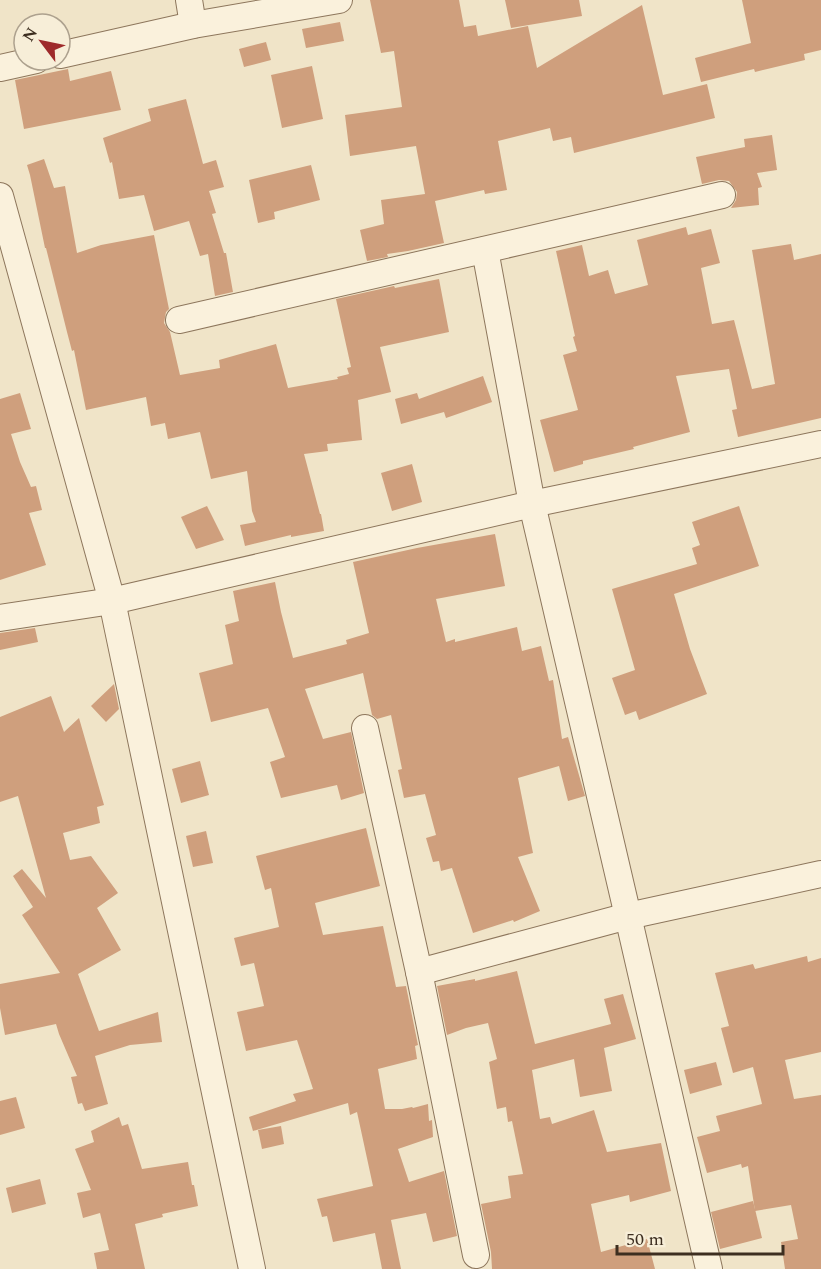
<svg xmlns="http://www.w3.org/2000/svg" width="821" height="1269" font-family="Spectral,serif">
<style>
.building{fill:#cf9f7d}
.lines{fill:none;stroke-linecap:round;stroke-linejoin:round}
.minor-casing{stroke:#8d765c;stroke-width:28}
.minor{stroke:#faf1dc;stroke-width:26}
</style>
<rect width="100%" height="100%" fill="#f0e4c8"/>
<!-- building -->
<g class="building">
<path d="M370,0H459L464,27L476,25L478,36L528,26L537,68L642,5L663,95L707,84L715,118L574,153L571,137L553,141L550,128L498,141L507,190L485,194L484,190L435,201L444,243L408,251L387,254L388,257L367,261L360,230L384,224L381,200L425,194L416,146L350,156L345,115L402,107L394,51L381,53Z"/>
<path d="M505,0H579L582,16L511,28Z"/>
<path d="M742,0H821V50L804,54L805,60L755,72L754,69L701,82L695,58L751,43Z"/>
<path d="M340,22L344,41L306,48L302,29Z"/>
<path d="M266,42L271,60L244,67L239,49Z"/>
<path d="M312,66L323,119L282,128L271,75Z"/>
<path d="M68,69L70,81L111,71L121,110L24,129L15,80Z"/>
<path d="M186,99L203,164L216,160L224,187L209,191L216,213L212,214L224,253H226L233,292L215,296L208,254L200,256L189,221L154,231L144,195L119,199L112,162L110,163L103,138L151,121L148,109Z"/>
<path d="M772,135L777,170L757,173L762,187L758,188L759,205L731,208L736,200L737,192L729,181L719,180L702,184L696,157L745,147L744,139Z"/>
<path d="M44,159L54,188L65,186L77,253L101,245L154,235L169,309L166,312L164,323L170,332L180,375L220,368L219,360L276,344L288,388L338,379L337,377L349,374L347,368L351,367L336,299L394,286L395,288L439,279L449,332L380,347L391,392L358,400L362,440L327,444L328,451L304,454L320,514H321L324,531L291,537V535L245,546L240,525L256,522L252,511L247,471L211,479L200,432L168,439L165,423L151,426L146,397L86,410L74,350L72,351L67,332L46,248H45L30,175L27,165Z"/>
<path d="M311,165L320,200L274,212L275,219L258,223L249,180Z"/>
<path d="M686,227L688,235L711,229L720,263L701,268L712,324L734,320L752,389L775,384L752,250L791,244L794,260L821,254V418L738,437L732,410L737,409L729,369L676,376L690,432L633,447L634,449L583,461V464L554,472L540,420L578,410L563,355L577,351L573,337L575,336L556,251L582,245L589,276L608,270L615,294L648,285L637,240Z"/>
<path d="M483,376L492,402L446,418L444,412L401,424L395,399L417,393L419,399Z"/>
<path d="M20,393L31,429L11,434L20,462L31,487L36,486L42,510L29,513L46,565L0,580V399Z"/>
<path d="M412,464L422,502L392,511L381,473Z"/>
<path d="M207,506L224,540L196,549L181,517Z"/>
<path d="M739,506L759,566L674,594L690,649L707,694L639,720L636,711L625,715L612,678L635,670L612,589L697,564L692,548L700,545L692,522Z"/>
<path d="M495,534L505,586L436,599L446,642L455,639V642L517,627L522,651L541,646L549,681L553,680L562,739L568,737L585,796L568,801L559,766L518,778L533,853L518,857L540,911L514,922L513,920L473,933L452,868L441,871L439,861L433,862L426,838L436,835L425,794L404,798L398,770L402,769L391,715L377,719L372,715L363,673L305,689L323,739L351,732L364,793L341,800L337,785L281,798L270,762L285,757L268,708L211,722L199,673L233,664L225,625L239,621L233,591L275,582L281,612L293,658L347,644L346,640L369,633L353,562L417,548Z"/>
<path d="M35,628L38,642L0,650V633Z"/>
<path d="M114,684L119,709L106,722L91,706Z"/>
<path d="M51,696L64,732L79,718L104,805L97,807L100,823L63,833L70,860L91,856L118,893L97,908L121,950L78,974L99,1031L158,1012L162,1042L130,1045L95,1056L108,1104L85,1111L82,1103L78,1104L71,1077L77,1076L59,1034L56,1024L5,1035L0,1008V984L60,973L22,915L33,907L13,876L22,869L46,898L18,796L0,802V717Z"/>
<path d="M200,761L209,795L181,803L172,769Z"/>
<path d="M366,828L380,886L315,903L323,935L383,926L396,987L406,986L418,1045L415,1046L417,1059L378,1069L385,1109H402L412,1107L413,1108L428,1104L429,1121L432,1120L433,1137L398,1149L409,1182L444,1171L457,1236L433,1242L426,1213L391,1220L401,1269H382L375,1233L333,1242L327,1216L322,1217L317,1199L373,1186L357,1112L350,1115L348,1103L253,1131L249,1117L296,1101L293,1094L313,1089L297,1040L246,1051L237,1012L264,1006L254,963L241,966L234,938L279,927L271,888L265,890L256,856Z"/>
<path d="M206,831L213,863L193,867L186,836Z"/>
<path d="M807,956L808,962L821,958V1052L785,1060L794,1099L821,1095V1269H785L781,1242L798,1239L791,1205L755,1211L748,1166L742,1168L741,1164L707,1173L697,1137L720,1131L716,1116L762,1104L753,1067L733,1073L721,1028L729,1026L715,973L753,964L755,969Z"/>
<path d="M517,971L535,1044L611,1024L604,999L623,994L636,1039L604,1048L612,1091L580,1097L574,1059L532,1070L540,1119L550,1117L552,1124L594,1110L607,1152L661,1143L671,1191L630,1202L629,1195L591,1204L601,1252L647,1239L655,1269H492L491,1252L481,1204L511,1198L508,1176L523,1174L512,1121L508,1122L506,1107L497,1109L489,1062L497,1059L488,1023L466,1028L447,1035L437,986L475,979V981Z"/>
<path d="M716,1062L722,1085L690,1094L684,1070Z"/>
<path d="M16,1097L25,1128L0,1135V1101Z"/>
<path d="M119,1117L122,1126L128,1124L142,1169L188,1162L192,1185H194L198,1206L162,1214L163,1217L135,1224L145,1269H97L94,1253L109,1250L100,1213L83,1218L77,1193L91,1190L75,1149L94,1142L91,1131Z"/>
<path d="M281,1126L284,1144L262,1149L258,1130Z"/>
<path d="M40,1179L46,1204L12,1213L6,1188Z"/>
<path d="M753,1201L762,1238L720,1249L711,1212Z"/>
</g>
<g class="lines">
<defs>
<g id="minor">
<path d="M189,0L193,25"/>
<path d="M60,55L193,25L339,0"/>
<path d="M0,68L36,60"/>
<path d="M0,196L112,601L252,1269"/>
<path d="M485,250L532,504L628,916L709,1269"/>
<path d="M179,320L722,195"/>
<path d="M0,618L112,601L532,504L821,444"/>
<path d="M365,728L419,972L476,1255"/>
<path d="M419,972L628,916L821,874"/>
</g>
</defs>
<!-- minor casing -->
<use href="#minor" class="minor-casing"/>
<!-- minor -->
<use href="#minor" class="minor"/>
</g>
<!-- north arrow -->
<g transform="translate(42 42) rotate(302)"><circle r="28" fill="#f7eed8" stroke="#ada18e" stroke-width="1.5"/>
<path d="M0-4.5L10 22L0 15L-10 22Z" fill="#9e2a2b"/>
<text y="-9" font-size="16" font-weight="bold" text-anchor="middle" fill="#3d2e20">N</text>
</g>
<!-- scale -->
<path d="M617 1245v9h166v-9" fill="none" stroke="#3d2e20" stroke-width="3"/>
<text x="626" y="1245" font-size="18" fill="#3d2e20" stroke="#f7eed8" stroke-width="4.5" paint-order="stroke">50 m</text>
</svg>
